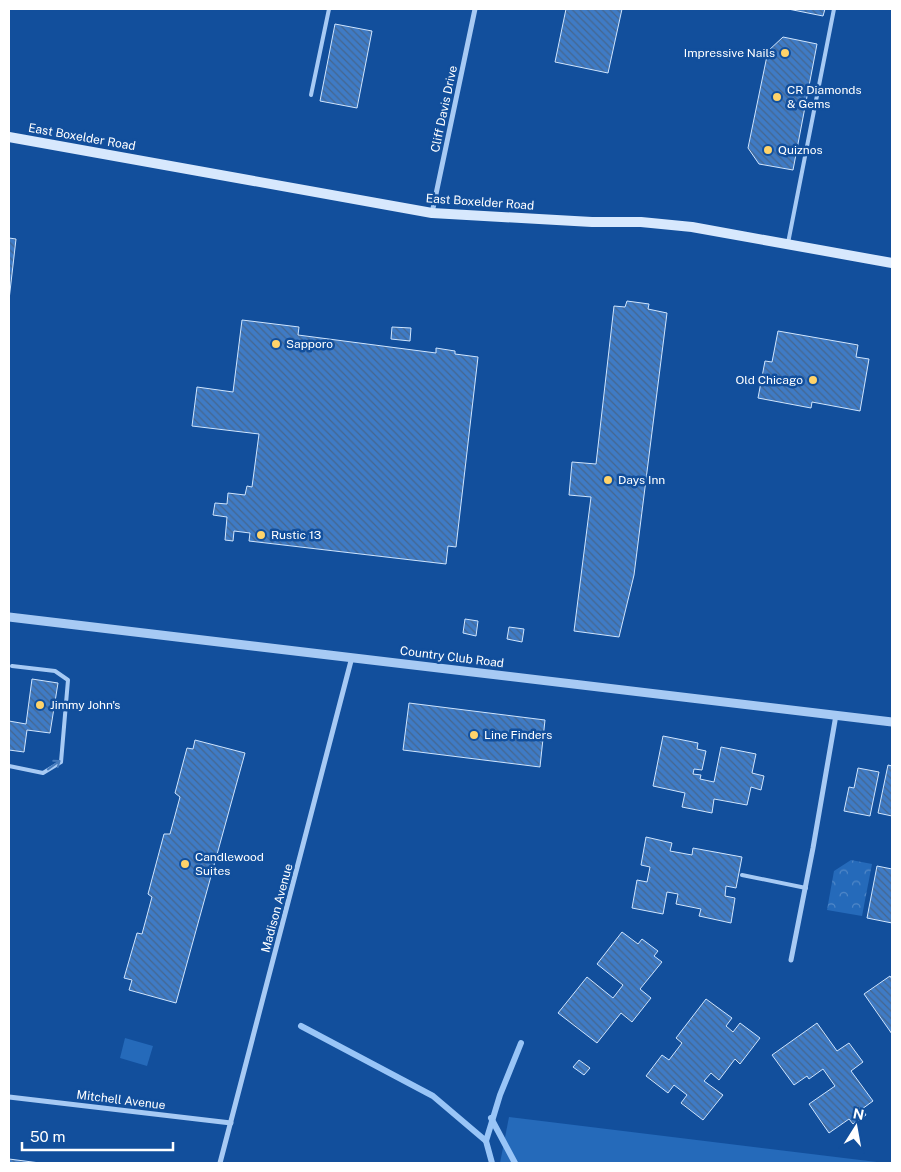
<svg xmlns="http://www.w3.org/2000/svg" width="901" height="1172" font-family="'Public Sans',sans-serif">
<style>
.grass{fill:#256aba}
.park{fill:url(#park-crowns)}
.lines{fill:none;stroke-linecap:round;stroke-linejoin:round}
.stream{stroke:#99c5f7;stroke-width:6}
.building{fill:url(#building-back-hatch);stroke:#cfe5fe}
.service{stroke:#a7caf4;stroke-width:4}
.minor{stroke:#a7caf4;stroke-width:5}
.tertiary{stroke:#a7caf4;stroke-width:9}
.secondary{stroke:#d7e8fd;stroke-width:10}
.oneway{stroke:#467abb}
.poi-dot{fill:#ffd36a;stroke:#124f9c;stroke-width:2}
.labels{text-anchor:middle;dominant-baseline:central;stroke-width:5;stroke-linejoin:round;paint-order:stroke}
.poi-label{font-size:12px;fill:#fff;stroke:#124f9c;text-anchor:start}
.street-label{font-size:12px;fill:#fff;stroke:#124f9c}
</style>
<defs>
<pattern id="park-crowns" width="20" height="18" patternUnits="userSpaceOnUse" patternTransform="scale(1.25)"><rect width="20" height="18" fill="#256aba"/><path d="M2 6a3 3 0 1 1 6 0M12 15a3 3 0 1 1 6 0" fill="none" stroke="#5188c8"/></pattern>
<pattern id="building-back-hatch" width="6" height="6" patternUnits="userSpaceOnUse" patternTransform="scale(1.25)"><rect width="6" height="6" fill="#3f7bc5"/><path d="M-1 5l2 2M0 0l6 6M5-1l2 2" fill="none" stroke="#45668f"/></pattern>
</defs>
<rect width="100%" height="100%" fill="#124f9c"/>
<!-- grass -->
<g class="grass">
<path d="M125,1038L153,1046L147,1066L120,1058Z"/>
<path d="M509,1117L885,1163H500Z"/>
</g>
<!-- park -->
<path class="park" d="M851,860L872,864L862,916L827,910L834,871Z"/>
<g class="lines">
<!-- stream -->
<g class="stream">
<path d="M301,1026L433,1096L486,1141L500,1095L521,1043"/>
<path d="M491,1118L515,1163"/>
<path d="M486,1141L492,1163"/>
</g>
</g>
<!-- building -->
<g class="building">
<path d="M566,9H622L608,73L555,62Z"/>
<path d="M788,9H825L823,16Z"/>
<path d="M335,24L372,31L357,108L320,101Z"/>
<path d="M783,37L817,44L793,170L759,164L748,148L768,51Z"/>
<path d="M9,238L16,239L9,300Z"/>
<path d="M627,301L649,304L648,309L667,313L634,575L619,637L574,631L591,497L569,495L572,462L596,464L614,306L625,307Z"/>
<path d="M242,320L299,327L298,335L436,353V348L455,351V354L478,357L456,547L448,546L446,564L249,541L250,533L234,531L233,541L225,540L227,517L213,515L215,503L227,504L228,493L245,495L247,486L252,487L259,434L192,426L197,387L233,392Z"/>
<path d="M392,327L411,328L410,341L391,339Z"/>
<path d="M778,331L858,345L856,357L869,359L860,411L812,402L811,408L758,398L765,361L772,362Z"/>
<path d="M465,619L478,621L476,636L463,633Z"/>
<path d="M509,627L524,629L522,642L507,639Z"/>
<path d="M32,679L58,683L50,733L27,730L24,752L9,750V721L26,724Z"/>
<path d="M409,703L545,720L540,767L403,750Z"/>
<path d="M663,736L698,743L697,749L706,751L702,770L694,769L693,774L701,775L700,779L714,782L721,747L756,754L752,773L764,776L761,790L751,787L747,805L714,799L712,813L682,807L685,793L653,786Z"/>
<path d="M195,740L245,753L176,1003L129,990L132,980L124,978L137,933L142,934L152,897L148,894L164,834H170L180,797L175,793L187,748L193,749Z"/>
<path d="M888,765L892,766V816L878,813Z"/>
<path d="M858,768L879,772L870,816L844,811L849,787L854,788Z"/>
<path d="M646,837L672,843L670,851L692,855L693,848L742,857L736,888L726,886L725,896L735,898L731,923L699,916L701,909L676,904L678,894L667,892L663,914L632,908L637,880L647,882L650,867L641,865Z"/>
<path d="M877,866L892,869V923L867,918Z"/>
<path d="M622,932L638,944L642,939L658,951L654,956L662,962L640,989L651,998L632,1022L621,1013L597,1043L558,1013L587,977L613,998L623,985L597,964Z"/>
<path d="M890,976L892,979V1034L864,994Z"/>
<path d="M706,999L732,1018L726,1026L733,1032L740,1023L760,1038L740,1064L735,1059L719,1080L711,1073L704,1081L723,1095L703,1120L681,1103L687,1095L674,1085L668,1093L646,1076L662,1055L669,1060L682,1043L676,1038Z"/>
<path d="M817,1023L837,1051L849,1043L863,1062L851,1071L873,1101L862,1109L866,1115L853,1124L849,1119L829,1133L809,1104L835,1086L823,1069L809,1079L807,1076L794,1085L772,1055Z"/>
<path d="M579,1060L590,1068L584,1075L573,1067Z"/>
<path d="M9,1159L40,1163H9Z"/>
</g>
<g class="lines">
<!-- service -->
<g class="service">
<path d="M311,95L329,9"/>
<path d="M788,243L834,9"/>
<path d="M9,766L43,773L61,762L68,680L55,671L12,666"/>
<path d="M742,875L806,888"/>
</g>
<!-- minor -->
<g class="minor">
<path d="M432,213L475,9"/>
<path d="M791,960L813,848L836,715"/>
<path d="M9,1097L231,1123"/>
<path d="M220,1163L352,657"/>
</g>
<!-- tertiary -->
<path class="tertiary" d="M9,617L892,722"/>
<!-- secondary -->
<path class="secondary" d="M9,137L432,213L592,222H641L692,227L892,263"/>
</g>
<!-- one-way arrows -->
<defs><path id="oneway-shaft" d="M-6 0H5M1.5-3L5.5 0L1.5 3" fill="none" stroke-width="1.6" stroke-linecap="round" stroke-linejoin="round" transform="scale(1.25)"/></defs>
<use class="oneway" href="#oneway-shaft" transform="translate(54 765) rotate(-36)"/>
<!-- markers -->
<g class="poi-dot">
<circle cx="785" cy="53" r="5"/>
<circle cx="777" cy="97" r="5"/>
<circle cx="768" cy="150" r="5"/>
<circle cx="276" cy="344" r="5"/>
<circle cx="813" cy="380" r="5"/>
<circle cx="608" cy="480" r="5"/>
<circle cx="261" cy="535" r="5"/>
<circle cx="40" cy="705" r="5"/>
<circle cx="474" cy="735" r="5"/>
<circle cx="185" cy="864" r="5"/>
</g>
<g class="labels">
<!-- poi labels -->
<g class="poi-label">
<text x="775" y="53" text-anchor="end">Impressive Nails</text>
<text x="787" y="90">CR Diamonds<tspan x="787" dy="14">&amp; Gems</tspan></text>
<text x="778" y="150">Quiznos</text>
<text x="286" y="344">Sapporo</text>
<text x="803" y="380" text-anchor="end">Old Chicago</text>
<text x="618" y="480">Days Inn</text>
<text x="271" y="535">Rustic 13</text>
<text x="50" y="705">Jimmy John's</text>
<text x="484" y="735">Line Finders</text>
<text x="195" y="857">Candlewood<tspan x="195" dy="14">Suites</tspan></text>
</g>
<!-- street labels -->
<g class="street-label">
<text transform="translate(444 109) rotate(-78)">Cliff Davis Drive</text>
<text transform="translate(82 137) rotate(10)">East Boxelder Road</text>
<text transform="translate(480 202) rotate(4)">East Boxelder Road</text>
<text transform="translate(452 657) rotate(7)">Country Club Road</text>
<text transform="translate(277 908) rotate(-75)">Madison Avenue</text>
<text transform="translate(121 1100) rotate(7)">Mitchell Avenue</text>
</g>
</g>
<!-- border -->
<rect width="901" height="1172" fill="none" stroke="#ffffff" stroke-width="20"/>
<!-- north arrow -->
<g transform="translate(856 1127) rotate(11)" stroke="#124f9c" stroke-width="4" paint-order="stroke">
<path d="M0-4L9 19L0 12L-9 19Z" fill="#ffffff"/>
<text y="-8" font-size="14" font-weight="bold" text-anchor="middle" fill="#ffffff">N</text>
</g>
<!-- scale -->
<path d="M22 1142v8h151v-8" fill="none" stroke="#ffffff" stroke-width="2.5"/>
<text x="30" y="1142" font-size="15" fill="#ffffff" stroke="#124f9c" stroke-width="4" paint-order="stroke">50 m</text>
</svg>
